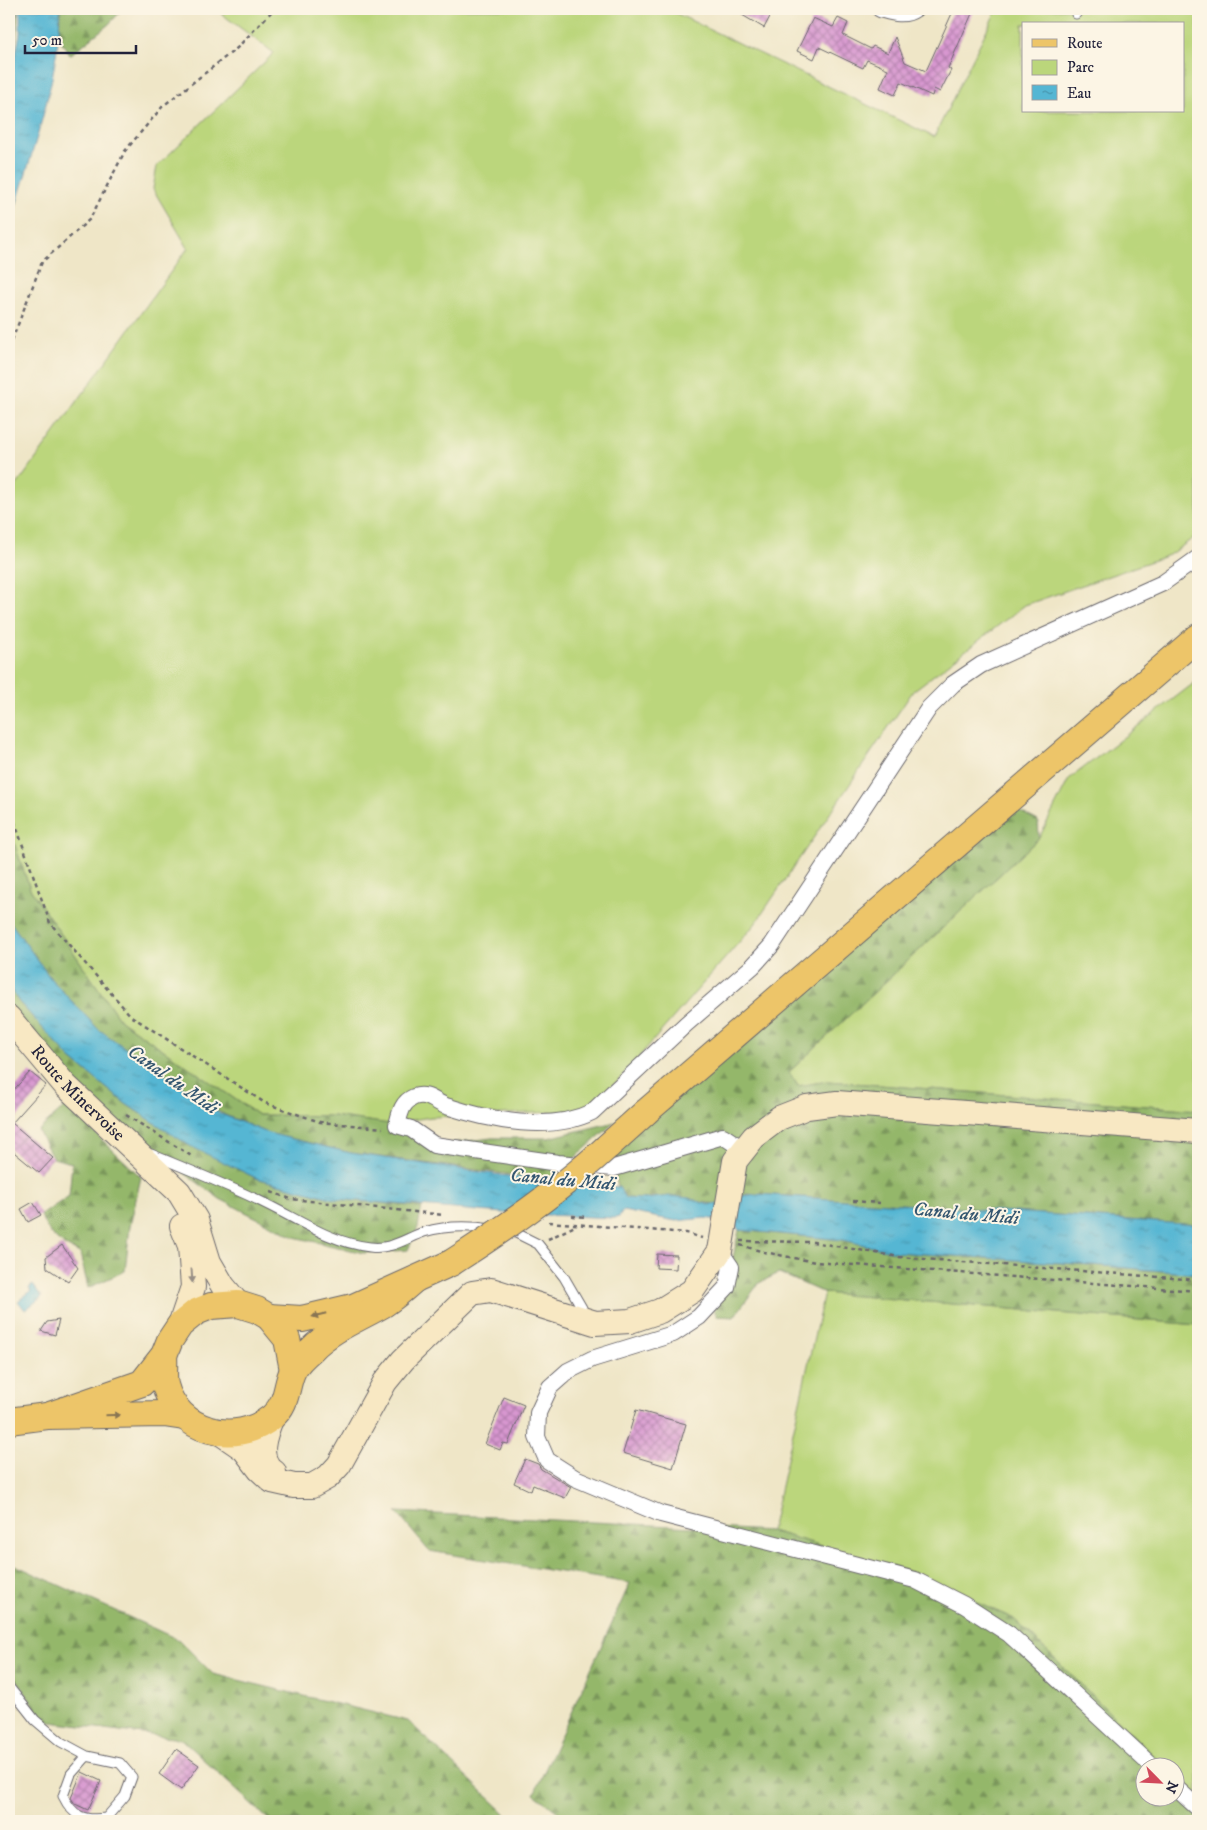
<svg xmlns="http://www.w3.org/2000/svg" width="1207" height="1830" font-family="'IM FELL DW Pica',serif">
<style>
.green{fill:#bbd67b;stroke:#6e7c5b;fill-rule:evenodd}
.forest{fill:url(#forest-firs);stroke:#5b6c53}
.water{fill:url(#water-ripples);stroke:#3c6c87}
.building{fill:url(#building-cross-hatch)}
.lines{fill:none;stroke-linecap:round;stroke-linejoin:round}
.lane-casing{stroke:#6a676c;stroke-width:11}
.street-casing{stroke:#6a676c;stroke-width:18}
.secondary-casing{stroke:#6a676c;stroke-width:26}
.primary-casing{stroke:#6a676c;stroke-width:28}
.path{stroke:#6a676c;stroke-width:2.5;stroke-dasharray:4 4;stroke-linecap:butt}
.lane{stroke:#fff;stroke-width:9}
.street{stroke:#fff;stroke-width:16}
.secondary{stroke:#f8e8c3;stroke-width:24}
.primary{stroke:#edc569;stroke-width:26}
.primary-bridge-casing{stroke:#6a676c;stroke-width:28;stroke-linecap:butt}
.primary-bridge{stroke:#edc569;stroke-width:26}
.oneway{fill:#988f86}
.oneway2{fill:#887452}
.labels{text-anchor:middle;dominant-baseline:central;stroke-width:4;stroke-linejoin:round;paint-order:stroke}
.street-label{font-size:18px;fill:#22223b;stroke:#fcf5e5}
.water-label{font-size:19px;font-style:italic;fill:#345670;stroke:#fcf5e5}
</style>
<defs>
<pattern id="forest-firs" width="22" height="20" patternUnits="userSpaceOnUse" patternTransform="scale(1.25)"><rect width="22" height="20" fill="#94b76b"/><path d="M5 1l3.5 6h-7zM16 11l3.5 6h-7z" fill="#789459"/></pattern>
<pattern id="water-ripples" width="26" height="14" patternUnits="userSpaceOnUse" patternTransform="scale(1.25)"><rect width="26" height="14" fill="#55b6d3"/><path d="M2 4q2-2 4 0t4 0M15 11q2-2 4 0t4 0" fill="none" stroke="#4694ac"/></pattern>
<pattern id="building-cross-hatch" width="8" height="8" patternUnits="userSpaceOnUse" patternTransform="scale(1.25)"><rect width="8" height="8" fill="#d897d0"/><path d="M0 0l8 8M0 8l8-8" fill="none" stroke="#af7baa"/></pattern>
</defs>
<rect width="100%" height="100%" fill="#fcf5e5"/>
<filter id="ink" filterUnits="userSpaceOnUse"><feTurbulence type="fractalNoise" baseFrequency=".02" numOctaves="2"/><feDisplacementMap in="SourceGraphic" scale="10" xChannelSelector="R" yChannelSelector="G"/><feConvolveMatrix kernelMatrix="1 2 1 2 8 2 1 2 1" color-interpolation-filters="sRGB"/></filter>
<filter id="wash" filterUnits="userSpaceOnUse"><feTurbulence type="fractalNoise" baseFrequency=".0096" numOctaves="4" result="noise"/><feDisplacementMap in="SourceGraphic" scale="20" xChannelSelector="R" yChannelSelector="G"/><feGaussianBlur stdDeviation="1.12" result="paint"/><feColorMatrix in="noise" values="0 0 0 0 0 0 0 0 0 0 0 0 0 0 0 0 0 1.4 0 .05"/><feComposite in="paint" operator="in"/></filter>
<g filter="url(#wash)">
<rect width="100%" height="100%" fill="#efe6c7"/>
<!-- green -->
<g class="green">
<path d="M215,9H667L934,137L997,9H1198V535L1169,555L1025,605L913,691L755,924L616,1083L580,1111L431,1117L386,1124L333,1116L258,1115L120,1020L30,889L9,828V496L188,248L153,189L157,166L274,53ZM1023,24H1183V111H1023Z"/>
<path d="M1198,680V1110L828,1081L798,1086L789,1072L1039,838L1069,779Z"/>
<path d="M824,1293L1198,1325V1800L1175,1777L1174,1768L1165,1767L1014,1619L907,1571L771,1531Z"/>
</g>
<!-- forest -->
<g class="forest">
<path d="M9,9H18L13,75L9,90Z"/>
<path d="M60,9H123L109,24L70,55L59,38Z"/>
<path d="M1019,811L1038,821L1039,838L789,1072L798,1086L828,1081L1198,1110V1225L758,1194H746L727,1205L651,1197L645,1199L624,1198L620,1193L607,1147L986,820Z"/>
<path d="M9,828L30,889L120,1020L258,1115L333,1116L397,1125L434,1145L492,1138H548L615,1122L550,1180L351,1153L268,1133L225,1115L155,1070L98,1029L51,979L9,920Z"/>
<path d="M9,987L19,1002L70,1058L126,1104L195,1148L256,1178L335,1199L422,1207L418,1227L408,1250L364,1253L294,1237L220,1199L156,1152L128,1144L9,1018Z"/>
<path d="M70,1102L96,1134L141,1177L130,1226L125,1271L88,1288L80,1253C61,1245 47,1235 41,1215L69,1196L72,1163L53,1158L38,1131Z"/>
<path d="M739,1230L843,1240L895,1252L1092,1265L1198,1274V1325L824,1293L779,1273L759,1283L734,1317L717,1316L711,1304L731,1267Z"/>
<path d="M396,1512L771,1531L907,1571L1014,1619L1165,1767L1144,1768V1798H1174L1175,1777L1198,1800V1821H570L534,1794L630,1583L429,1551Z"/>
<path d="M15,1565L179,1640L213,1674L408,1721L505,1813L506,1821H270L181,1739L43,1721L9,1667V1585Z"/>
</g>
<!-- water -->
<g class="water">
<path d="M20,9H60C59,85 29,157 9,230V90L20,33Z"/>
<path d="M9,920L51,979L98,1029L221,1114L268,1133L351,1153L514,1177L619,1187L625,1198L645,1199L669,1196L689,1198L706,1204L735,1205L739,1196L758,1194L1198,1225V1274L1092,1265L895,1252L843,1240L739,1230L733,1222L705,1218L676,1221L623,1211L619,1217L615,1218L503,1213L335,1199L256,1178L190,1146L126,1104L70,1058L19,1002L9,987Z"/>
<path d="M33,1285L42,1297L25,1310L18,1301L31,1291L29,1288Z"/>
</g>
<g id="blocks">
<!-- building -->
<g class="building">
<path d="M732,9H774L764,28Z"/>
<path d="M954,9H974L948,68L951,70L940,92L934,89L932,96L901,82L895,95L880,88L888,69L867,60L863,68L819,47L814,59L797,51L813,18L833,27L838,18L848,23L843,35L871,49L873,46L888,53L895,37L905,62L926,71Z"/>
<path d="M30,1072L46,1085L12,1123L53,1158L39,1173L9,1148V1095Z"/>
<path d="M33,1202L41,1215L28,1222L21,1209Z"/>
<path d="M62,1245L78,1268L68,1282L47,1268L46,1257Z"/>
<path d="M657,1254L677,1255L676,1269L656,1268Z"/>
<path d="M59,1320L55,1335L41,1331L47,1322Z"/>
<path d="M504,1397L524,1405L508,1444L503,1443L500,1450L485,1444Z"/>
<path d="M636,1410L686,1424L673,1468L623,1453Z"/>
<path d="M525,1459L538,1464L541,1469L571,1487L565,1498L533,1485L531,1491L514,1483Z"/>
<path d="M176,1749L199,1765L181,1790L159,1774Z"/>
<path d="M82,1772L101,1781L88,1810L75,1804L71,1798Z"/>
</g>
</g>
</g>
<g filter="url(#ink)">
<use href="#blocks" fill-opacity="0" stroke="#6a676c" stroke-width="1"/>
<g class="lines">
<defs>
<g id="lane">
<path d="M1076,14L1078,9"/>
<path d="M151,1154C189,1170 228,1185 266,1204C299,1220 332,1243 370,1247C392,1250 406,1238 424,1232C445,1226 471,1226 492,1229"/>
<path d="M507,1231L516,1233L538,1244L564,1277L582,1308V1316"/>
<path d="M9,1687L35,1720L61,1742L87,1756L120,1763L132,1777L125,1796L106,1818C84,1821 73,1817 63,1796L71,1774L87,1756"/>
</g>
<g id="street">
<path d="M880,9C891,12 904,17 915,9"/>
<path d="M744,1150L723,1136L614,1168L558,1163L434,1145L411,1129L397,1125C400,1113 402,1102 414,1097C427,1092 435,1102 446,1106C489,1120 549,1133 592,1112L686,1024L753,966L772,945L929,708L953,684L981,665L1163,583L1198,558"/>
<path d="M720,1251L731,1267L727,1287L699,1317L673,1334L592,1359L568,1371L550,1387L538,1413L537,1437L547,1460L575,1478L661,1514L915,1580L964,1605L1009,1634L1154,1768"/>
<path d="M1174,1786L1198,1808"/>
</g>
<g id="secondary">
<path id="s1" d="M9,1018L65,1085L179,1192L196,1220L209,1262L223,1286L238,1304"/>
<path d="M180,1325L193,1287L190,1246L182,1226"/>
<path d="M272,1417C265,1434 255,1459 274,1472"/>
<path d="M222,1434L244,1449L260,1470L272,1481L294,1486H312L328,1477L339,1465L385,1382L403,1360L472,1293L491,1290L595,1323L630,1321L660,1311L692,1291L720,1251L735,1161L754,1137L779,1118L807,1107L837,1103L1198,1131"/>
</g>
<g id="primary">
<path d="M607,1147L647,1111L1198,637"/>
<path d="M269,1317L302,1319L353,1307L451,1263"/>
<path d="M164,1355C165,1364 163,1376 165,1385C177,1432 236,1447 272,1417C289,1402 285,1387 293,1370C297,1363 305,1355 311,1350C331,1329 360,1318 384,1304C395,1297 405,1288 414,1280"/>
<path d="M47,1416L142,1383L164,1355L170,1340L180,1325L196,1312L211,1306L238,1304L257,1310L269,1317L287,1339L293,1370"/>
<path d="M9,1421L47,1416L164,1414L184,1417"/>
</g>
</defs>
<!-- lane casing -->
<use href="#lane" class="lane-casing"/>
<!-- street casing -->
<use href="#street" class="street-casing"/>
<!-- secondary casing -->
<use href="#secondary" class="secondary-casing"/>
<!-- primary casing -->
<use href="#primary" class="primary-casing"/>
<!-- path -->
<g class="path">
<path d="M9,45L13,9"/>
<path d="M9,348L42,262L90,219L125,151L163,106L237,48L274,9"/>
<path d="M9,806L50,923L131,1016L265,1103L320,1122L383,1128"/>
<path d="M126,1115L193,1157"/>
<path d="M271,1192L291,1199L444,1215"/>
<path d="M853,1201L880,1203"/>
<path d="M572,1216L587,1217"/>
<path d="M549,1222L686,1233L702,1238"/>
<path d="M548,1239L577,1225"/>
<path d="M740,1241L813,1242L899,1257L1198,1280"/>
<path d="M740,1245L764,1252L815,1262L1198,1291"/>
</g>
<!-- lane -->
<use href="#lane" class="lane"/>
<!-- street -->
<use href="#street" class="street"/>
<!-- secondary -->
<use href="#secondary" class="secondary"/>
<!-- primary -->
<use href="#primary" class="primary"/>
<defs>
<path id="primary-bridge" d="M451,1263C506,1228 559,1191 607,1147"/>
</defs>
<!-- primary-bridge casing -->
<use href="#primary-bridge" class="primary-bridge-casing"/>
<!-- primary-bridge -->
<use href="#primary-bridge" class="primary-bridge"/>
</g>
<!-- one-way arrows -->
<defs><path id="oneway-solid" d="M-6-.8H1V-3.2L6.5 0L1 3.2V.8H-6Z" transform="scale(1.25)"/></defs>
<use class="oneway" href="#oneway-solid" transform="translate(192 1276) rotate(86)"/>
<g class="oneway2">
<use href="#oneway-solid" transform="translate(319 1315) rotate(166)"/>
<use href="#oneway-solid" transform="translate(113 1415) rotate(-1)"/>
</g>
</g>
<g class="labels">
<!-- street labels -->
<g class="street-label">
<text stroke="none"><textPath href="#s1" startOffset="102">Route Minervoise</textPath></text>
</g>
<!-- water labels -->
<g class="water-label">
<text transform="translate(173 1080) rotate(35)">Canal du Midi</text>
<text transform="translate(563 1180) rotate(5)">Canal du Midi</text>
<text transform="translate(966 1214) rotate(5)">Canal du Midi</text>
</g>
</g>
<!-- margin -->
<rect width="1207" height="1830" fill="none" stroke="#fcf5e5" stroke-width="30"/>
<!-- legend -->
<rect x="1022" y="22" width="162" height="90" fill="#fcf5e5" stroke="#a5a1a1"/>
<rect x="1032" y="39" width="25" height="8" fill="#edc569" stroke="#a5a1a1"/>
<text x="1067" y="48" font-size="15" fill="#22223b">Route</text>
<rect x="1032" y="60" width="25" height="15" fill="#bbd67b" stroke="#a5a1a1"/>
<text x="1067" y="72" font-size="15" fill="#22223b">Parc</text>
<rect x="1032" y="85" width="25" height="15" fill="url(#water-ripples)" stroke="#a5a1a1"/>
<text x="1067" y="98" font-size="15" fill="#22223b">Eau</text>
<!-- north arrow -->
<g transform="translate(1160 1782) rotate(114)"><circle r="24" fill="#fcf5e5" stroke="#a5a1a1"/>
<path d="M0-4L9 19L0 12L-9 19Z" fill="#d1495b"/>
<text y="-8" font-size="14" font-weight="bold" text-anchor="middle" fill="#22223b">N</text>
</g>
<!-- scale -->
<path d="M25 45v8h111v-8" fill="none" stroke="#22223b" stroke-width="2.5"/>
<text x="32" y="45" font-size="15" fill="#22223b" stroke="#fcf5e5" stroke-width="4" paint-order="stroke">50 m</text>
</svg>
